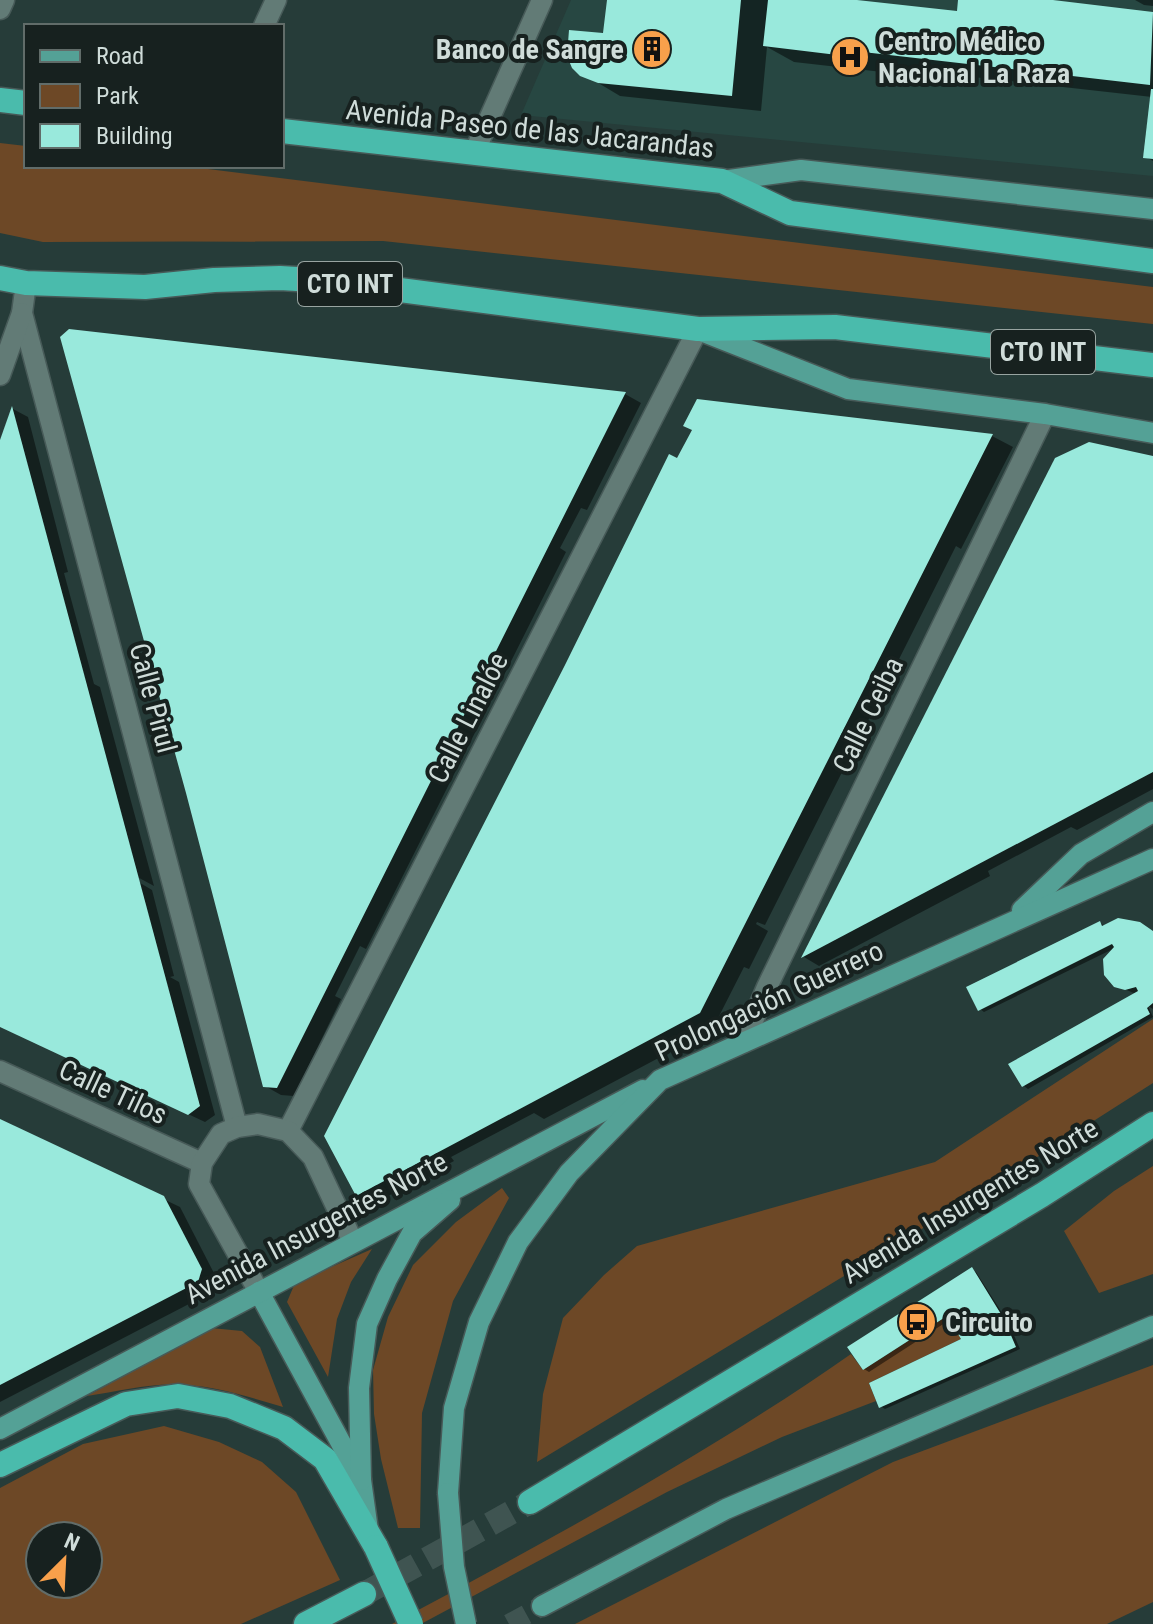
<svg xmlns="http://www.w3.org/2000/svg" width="1153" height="1624" font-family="'Roboto Condensed',sans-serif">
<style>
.built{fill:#274742}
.green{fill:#6d4826;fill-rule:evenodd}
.shadow{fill:#0007}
.building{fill:#99e9dc}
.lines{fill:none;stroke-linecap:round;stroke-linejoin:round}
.major-tunnel{stroke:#3f5451;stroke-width:20;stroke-dasharray:20 10;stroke-linecap:butt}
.highway-tunnel{stroke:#3f5451;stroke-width:24;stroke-dasharray:24 12;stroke-linecap:butt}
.minor-casing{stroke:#475a58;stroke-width:23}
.major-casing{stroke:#475a58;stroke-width:23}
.highway-casing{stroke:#475a58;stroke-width:27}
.minor{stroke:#627b76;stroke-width:20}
.major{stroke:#54a196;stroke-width:20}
.highway{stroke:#4abbac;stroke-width:24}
.major-bridge-casing{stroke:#475a58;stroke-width:23;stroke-linecap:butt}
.highway-bridge-casing{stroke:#475a58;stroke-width:27;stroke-linecap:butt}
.major-bridge{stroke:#54a196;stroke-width:20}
.highway-bridge{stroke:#4abbac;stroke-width:24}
.labels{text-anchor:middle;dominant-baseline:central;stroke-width:8;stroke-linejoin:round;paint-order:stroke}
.shield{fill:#17211f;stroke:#98a4a1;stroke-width:2}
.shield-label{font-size:26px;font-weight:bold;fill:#cfdcd9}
.poi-label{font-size:28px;font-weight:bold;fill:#cfdcd9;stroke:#17211f;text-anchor:start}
.street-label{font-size:28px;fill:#cfdcd9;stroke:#17211f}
</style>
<rect width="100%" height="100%" fill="#263c39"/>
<!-- built -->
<path class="built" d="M571,0H1153V176L521,115Z"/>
<!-- green -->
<g class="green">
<path d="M0,143L26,146V166H184L1153,287V324L383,241L43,242L0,233Z"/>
<path d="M1153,1019V1083L976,1196L537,1462L543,1394L563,1318L604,1275L637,1246L935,1162Z"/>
<path d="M1153,1166V1274L1099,1293L1064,1231L1114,1191Z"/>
<path d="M502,1188L509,1198L453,1301L422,1413L420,1528H398L381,1459L374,1414L373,1370L388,1317L413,1265L456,1222Z"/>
<path d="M372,1249L351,1282L337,1319L328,1377L287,1302L295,1283Z"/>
<path d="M947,1316L961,1339L869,1383L876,1401L782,1437L667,1492L421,1624H392C549,1540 705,1456 851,1354L863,1370Z"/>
<path d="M211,1328L242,1331L260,1347L283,1407C252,1398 219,1387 186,1385C153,1382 120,1391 87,1396Z"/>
<path d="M1153,1365V1602L1107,1624H575L893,1462Z"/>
<path d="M164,1426L219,1442L262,1462L296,1492L340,1580L241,1624H0V1488L83,1444ZM40,1536H88V1584H40Z"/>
</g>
<!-- shadow -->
<g class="shadow">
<path d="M609,0H839L958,14L960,0H1050L1153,14V161L1146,157L1152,97L892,68L891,73L794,62L767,47L761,111L620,96L590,78L605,35Z"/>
<path d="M1135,0H1153V6L1144,5Z"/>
<path d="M486,378L625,394L641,403L587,510L581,508L560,548L566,552L366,949L360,946L335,996L341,999L294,1096L281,1095L265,1086Z"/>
<path d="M13,409L28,417L68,572L64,573L94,684L100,687L154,886L132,874L130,877L152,890L174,976L170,977L179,982L215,1115L205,1122L0,1026V447Z"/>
<path d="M809,415L992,436L1013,447L961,549L956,546L765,925L757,922L756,924L768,931L749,969L744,967L716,1022L664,1050L666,1054L544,1119L534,1113L451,1157L454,1161L373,1204L357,1195L677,461Z"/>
<path d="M1153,458V789L1077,830L1071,827L988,871L990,876L819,966L804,957L893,782Z"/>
<path d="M1100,923L1105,926L1153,934V1009L1148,1006L1153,1017L1028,1089L1024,1086L1136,994L1115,985L1117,947L984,1012L980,1009Z"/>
<path d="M0,1121L180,1207L217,1279L214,1291L0,1402Z"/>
<path d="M972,1270L976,1272L1009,1324L1020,1349L885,1409L880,1406L964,1340L951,1319L869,1372L864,1369Z"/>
</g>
<!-- building -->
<g class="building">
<path d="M607,0H741L732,96L598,83L580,76L572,68L567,56L569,30L603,33Z"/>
<path d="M768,0H857L957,11L958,0H1053L1153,12L1150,85L863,52L862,58L763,46Z"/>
<path d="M1151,89H1153V159L1143,158Z"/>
<path d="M69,329L626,392L277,1088L263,1087L186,793L60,337Z"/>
<path d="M697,399L993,434L700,1013L356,1196L324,1136L565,665L669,454L677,458L692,430L683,426Z"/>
<path d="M12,406L200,1106L188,1115L0,1027V440Z"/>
<path d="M1089,442L1153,456V772L801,958L1055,458Z"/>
<path d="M1118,918L1140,922L1153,931V1003L1147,1008L1150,1014L1022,1087L1008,1064L1138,991L1136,987L1125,990L1114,987L1104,975L1103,959L1114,947L1112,944L978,1011L966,987L1100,921L1102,926Z"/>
<path d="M0,1119L164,1196L202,1269L198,1282L0,1385Z"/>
<path d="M972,1267L1004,1319L1016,1347L879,1408L869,1383L961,1339L947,1316L863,1370L847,1347Z"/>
</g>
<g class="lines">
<!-- major-tunnel -->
<path class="major-tunnel" d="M509,1624L542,1606"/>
<!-- highway-tunnel -->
<path class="highway-tunnel" d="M364,1594L530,1502"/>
<defs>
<g id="minor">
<path d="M0,9L4,0"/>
<path d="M264,26L276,0"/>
<path d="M474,153L542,0"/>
<path d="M26,283L22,313L237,1127"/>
<path d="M0,375L22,313"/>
<path d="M744,1042L767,987L1045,414"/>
<path d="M0,1071L202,1163"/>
<path d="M288,1131L698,329"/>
<path d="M259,1292L199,1184L202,1163L221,1134L237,1127L258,1124L288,1131L313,1157L353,1242"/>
</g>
<g id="major">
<path d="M722,181L801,170L1153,209"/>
<path d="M701,331L848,389L1045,414L1153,433"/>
<path d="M1022,910L1081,854L1153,812"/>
<path d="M259,1292L361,1480L368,1530"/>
<path d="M0,1429L643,1090"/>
<path d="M361,1480L359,1388L367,1324L387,1279L412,1233L450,1200"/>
<path d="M448,1493L454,1408L479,1322L518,1242L569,1173L660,1080L1153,859"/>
<path d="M542,1606L726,1509L1153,1326"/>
</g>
<g id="highway">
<path d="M0,100L26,103"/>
<path d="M282,131L722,181L790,213L1153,261"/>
<path d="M0,278L26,283L145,287L214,280L280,278L331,281L698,329L835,327L1153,365"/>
<path d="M0,1465L126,1404L178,1396L230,1406L284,1428L325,1459L376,1547"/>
<path d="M530,1502L1042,1195L1153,1124"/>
<path d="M306,1624L364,1594"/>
</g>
</defs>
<!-- minor casing -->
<use href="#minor" class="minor-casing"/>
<!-- major casing -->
<use href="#major" class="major-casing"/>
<!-- highway casing -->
<use href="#highway" class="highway-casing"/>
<!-- minor -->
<use href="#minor" class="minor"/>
<!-- major -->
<use href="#major" class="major"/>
<!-- highway -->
<use href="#highway" class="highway"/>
<defs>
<path id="major-bridge" d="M448,1493L454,1567L466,1624"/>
<path id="highway-bridge" d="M376,1547L411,1624"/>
</defs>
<!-- major-bridge casing -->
<use href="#major-bridge" class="major-bridge-casing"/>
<!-- highway-bridge casing -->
<use href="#highway-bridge" class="highway-bridge-casing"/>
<!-- major-bridge -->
<use href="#major-bridge" class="major-bridge"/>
<!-- highway-bridge -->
<use href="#highway-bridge" class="highway-bridge"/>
</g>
<!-- icons -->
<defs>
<symbol id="building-disc" viewBox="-11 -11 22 22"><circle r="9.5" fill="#f8a04b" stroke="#17211f"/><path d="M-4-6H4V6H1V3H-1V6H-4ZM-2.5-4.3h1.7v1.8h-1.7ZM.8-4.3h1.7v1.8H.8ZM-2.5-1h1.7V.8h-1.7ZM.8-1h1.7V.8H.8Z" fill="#111"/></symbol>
<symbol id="hospital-disc" viewBox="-11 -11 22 22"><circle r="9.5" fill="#f8a04b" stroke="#17211f"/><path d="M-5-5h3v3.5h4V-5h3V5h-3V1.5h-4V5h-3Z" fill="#111"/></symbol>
<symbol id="bus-disc" viewBox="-11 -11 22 22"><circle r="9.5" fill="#f8a04b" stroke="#17211f"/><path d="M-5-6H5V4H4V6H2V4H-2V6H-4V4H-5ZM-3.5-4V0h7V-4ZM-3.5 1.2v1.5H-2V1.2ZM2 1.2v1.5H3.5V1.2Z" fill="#111"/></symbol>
</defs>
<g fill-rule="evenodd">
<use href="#building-disc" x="630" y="27" width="44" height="44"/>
<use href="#hospital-disc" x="828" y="35" width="44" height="44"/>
<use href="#bus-disc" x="895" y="1300" width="44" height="44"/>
</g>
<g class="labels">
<!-- shield labels -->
<g class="shield">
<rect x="298" y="262" width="104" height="44" rx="6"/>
<rect x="991" y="330" width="104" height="44" rx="6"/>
</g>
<g class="shield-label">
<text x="350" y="284">CTO INT</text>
<text x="1043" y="352">CTO INT</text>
</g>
<!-- poi labels -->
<g class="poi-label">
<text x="878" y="41">Centro Médico<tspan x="878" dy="32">Nacional La Raza</tspan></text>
<text x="624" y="49" text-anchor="end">Banco de Sangre</text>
<text x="945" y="1322">Circuito</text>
</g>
<!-- street labels -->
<g class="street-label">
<text transform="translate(530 129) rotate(6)">Avenida Paseo de las Jacarandas</text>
<text transform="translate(153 698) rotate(75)">Calle Pirul</text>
<text transform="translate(868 715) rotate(-64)">Calle Ceiba</text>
<text transform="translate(468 718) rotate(-63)">Calle Linalóe</text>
<text transform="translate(769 1001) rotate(-25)">Prolongación Guerrero</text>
<text transform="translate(113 1092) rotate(25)">Calle Tilos</text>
<text transform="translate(970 1201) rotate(-31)">Avenida Insurgentes Norte</text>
<text transform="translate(316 1228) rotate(-28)">Avenida Insurgentes Norte</text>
</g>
</g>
<!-- legend -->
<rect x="24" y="24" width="260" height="144" fill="#17211f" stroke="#616c69" stroke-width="2"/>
<rect x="40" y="50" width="40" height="12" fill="#54a196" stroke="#616c69" stroke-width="2"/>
<text x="96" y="64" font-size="24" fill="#cfdcd9">Road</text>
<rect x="40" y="84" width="40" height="24" fill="#6d4826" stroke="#616c69" stroke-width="2"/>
<text x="96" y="104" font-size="24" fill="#cfdcd9">Park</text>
<rect x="40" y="124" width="40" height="24" fill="#99e9dc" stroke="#616c69" stroke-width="2"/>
<text x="96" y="144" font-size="24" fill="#cfdcd9">Building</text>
<!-- north arrow -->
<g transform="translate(64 1560) rotate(24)"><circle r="38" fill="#17211f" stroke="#616c69" stroke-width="2"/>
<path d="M0-6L14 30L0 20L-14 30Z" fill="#f8a04b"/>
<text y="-12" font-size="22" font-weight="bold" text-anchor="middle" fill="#cfdcd9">N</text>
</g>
</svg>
